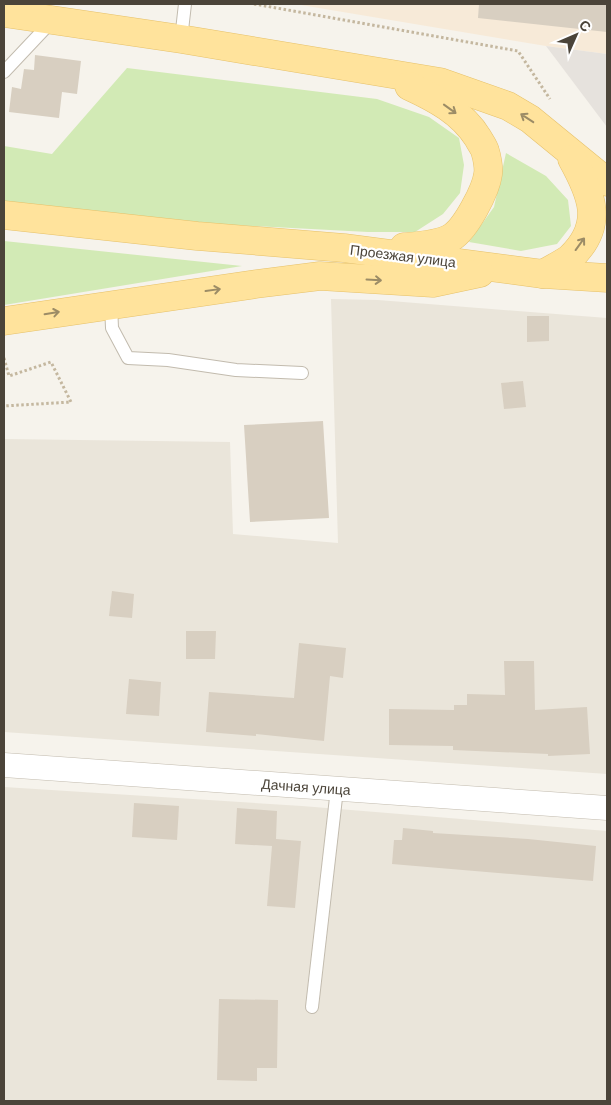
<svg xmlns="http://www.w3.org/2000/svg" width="611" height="1105" font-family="'DM Sans',sans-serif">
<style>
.residential{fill:#eae5da}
.commercial{fill:#f7ead8}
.industrial{fill:#e6e2dd}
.green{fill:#d2eab5}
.building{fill:#d8cfc1}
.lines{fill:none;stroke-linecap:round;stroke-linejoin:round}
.service-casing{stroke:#c2bbae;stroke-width:14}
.minor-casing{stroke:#c2bbae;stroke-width:25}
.primary-casing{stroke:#e6c16a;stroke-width:29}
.path{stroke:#c4b79f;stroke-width:3;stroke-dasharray:2.5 2.5;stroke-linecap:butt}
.service{stroke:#fff;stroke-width:12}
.minor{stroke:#fff;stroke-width:24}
.primary{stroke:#ffe39c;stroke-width:28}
.oneway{stroke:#9c8c66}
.labels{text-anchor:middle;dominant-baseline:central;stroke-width:4.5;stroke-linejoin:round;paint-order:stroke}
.street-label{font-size:14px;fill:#4b4439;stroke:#fff}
</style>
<rect width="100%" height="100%" fill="#f6f3ec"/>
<!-- residential -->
<g class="residential">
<path d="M331,299L378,300L607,318V774L4,732V439L230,442L233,534L338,543Z"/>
<path d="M4,787L302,806L607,831V1101H4Z"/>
</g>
<!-- commercial -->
<path class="commercial" d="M295,4H607V54L546,46Z"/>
<!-- industrial -->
<path class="industrial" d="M546,46L607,54V127Z"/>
<!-- green -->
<g class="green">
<path d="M127,68L377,99L429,117L459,138L464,165L460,193L443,214L415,232H368L4,213V146L52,154Z"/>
<path d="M506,153L546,176L568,200L571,226L557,244L521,251L469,242L494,207Z"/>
<path d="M4,241L242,266L4,305Z"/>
</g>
<!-- building -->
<g class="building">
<path d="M479,4H607V32L478,18Z"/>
<path d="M35,55L81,61L77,94L62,92L59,118L9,112L12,87L21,89L24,69L34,70Z"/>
<path d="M527,316H549V341L527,342Z"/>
<path d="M523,381L526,407L504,409L501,383Z"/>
<path d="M323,421L329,518L250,522L244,425Z"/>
<path d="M112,591L134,594L132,618L109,616Z"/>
<path d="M186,631H216L215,659H186Z"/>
<path d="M299,643L346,648L343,678L330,676L324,741L256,734V736L206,732L209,692L294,698Z"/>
<path d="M504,661H534L535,710L587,707L590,754L548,756V754L453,750V746L389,745V709L454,710V705H467V694L505,695Z"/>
<path d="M129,679L161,682L159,716L126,714Z"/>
<path d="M134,803L179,806L177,840L132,837Z"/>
<path d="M237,808L277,811L276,839L301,841L295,908L267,906L272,846L235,844Z"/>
<path d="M403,828L433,831V833L528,839L596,846L593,881L392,864L394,840H402Z"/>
<path d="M219,999L278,1000L277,1068H257V1081L217,1080Z"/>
</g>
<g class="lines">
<defs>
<g id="service">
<path d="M181,39L185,4"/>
<path d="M4,72L52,21"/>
<path d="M111,304L112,328L128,358L168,360L236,370L302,373"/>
<path d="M312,1007L337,789"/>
</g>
<path id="minor" d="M4,765L607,808"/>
<g id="primary">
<path d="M4,13L181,39L440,82L508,106L530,119L607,182"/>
<path d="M4,215L197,236L344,248L543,274L607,278"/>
<path d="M404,247C419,246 439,245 452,237C466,228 486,190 488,174C489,168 487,157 485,151C484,147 480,142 478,138C462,112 435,98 409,86"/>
<path d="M543,274C551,269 562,264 570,258C605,225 592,195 572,159"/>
<path d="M4,321L256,284L320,276L433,283L480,273"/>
</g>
</defs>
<!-- service casing -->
<use href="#service" class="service-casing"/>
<!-- minor casing -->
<use href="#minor" class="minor-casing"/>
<!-- primary casing -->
<use href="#primary" class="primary-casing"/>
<!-- path -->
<g class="path">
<path d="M254,4L518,51L550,99"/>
<path d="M4,358L9,376L51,362L71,402L4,406"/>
</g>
<!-- service -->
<use href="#service" class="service"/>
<!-- minor -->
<use href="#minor" class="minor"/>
<!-- primary -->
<use href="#primary" class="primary"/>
</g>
<!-- one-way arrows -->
<defs><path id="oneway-shaft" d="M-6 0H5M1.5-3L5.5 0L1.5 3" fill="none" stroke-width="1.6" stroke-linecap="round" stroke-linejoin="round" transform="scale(1.25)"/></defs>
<g class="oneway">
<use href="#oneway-shaft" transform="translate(450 109) rotate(36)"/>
<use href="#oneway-shaft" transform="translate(527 118) rotate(-147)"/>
<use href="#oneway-shaft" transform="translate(580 244) rotate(-54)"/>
<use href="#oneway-shaft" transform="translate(374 280) rotate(3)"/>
<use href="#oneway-shaft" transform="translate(213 290) rotate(-8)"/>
<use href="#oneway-shaft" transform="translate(52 313) rotate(-9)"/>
</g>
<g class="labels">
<!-- street labels -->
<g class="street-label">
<text transform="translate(403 256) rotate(7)">Проезжая улица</text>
<text transform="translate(306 787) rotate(4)">Дачная улица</text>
</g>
</g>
<!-- border -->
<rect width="611" height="1105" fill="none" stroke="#4b4439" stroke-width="10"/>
<!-- north arrow -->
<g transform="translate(576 35) rotate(45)" stroke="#ffffff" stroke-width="4" paint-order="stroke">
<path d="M0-4L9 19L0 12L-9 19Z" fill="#4b4439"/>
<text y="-8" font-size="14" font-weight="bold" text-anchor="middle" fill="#4b4439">С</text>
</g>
</svg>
